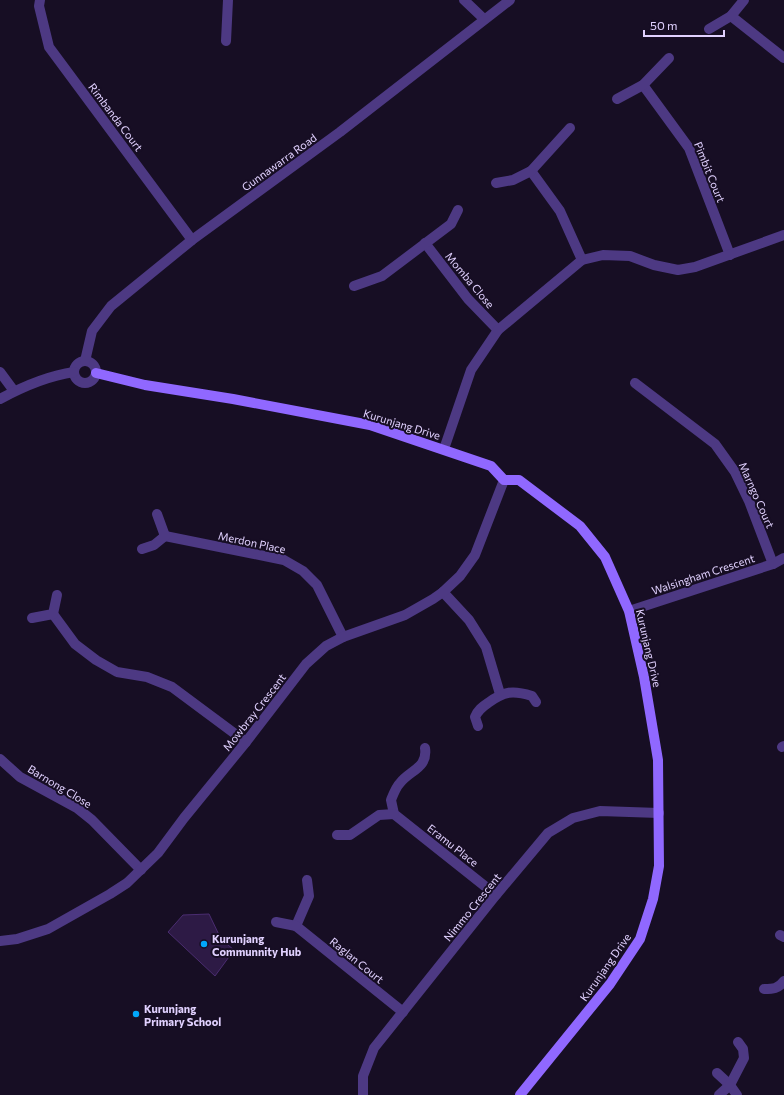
<svg xmlns="http://www.w3.org/2000/svg" width="784" height="1095" font-family="Commissioner,sans-serif">
<style>
.building{fill:#2d1a45;stroke:#4a2c70}
.lines{fill:none;stroke-linecap:round;stroke-linejoin:round}
.street{stroke:#4d3983;stroke-width:10}
.secondary{stroke:#9068ff;stroke-width:10}
.poi-dot{fill:#01a7fb;stroke:#170e24;stroke-width:1.5}
.labels{text-anchor:middle;dominant-baseline:central;stroke-width:4;stroke-linejoin:round;paint-order:stroke}
.street-label{font-size:11px;fill:#e1d1ff;stroke:#170e24}
.poi-label{font-size:11px;font-weight:bold;fill:#e1d1ff;stroke:#170e24;text-anchor:start}
</style>
<rect width="100%" height="100%" fill="#170e24"/>
<!-- building -->
<path class="building" d="M209,914L221,939L234,950L215,976L168,932L183,915Z"/>
<g class="lines">
<!-- street -->
<g class="street">
<path d="M40,0L39,6L49,47L192,240"/>
<path d="M464,0L484,19"/>
<path d="M731,16L784,58"/>
<path d="M709,29L731,16L744,0"/>
<path d="M226,41L228,0"/>
<path d="M643,85L689,148L730,255"/>
<path d="M617,99L643,85L669,58"/>
<path d="M531,171L560,211L582,260"/>
<path d="M496,183L513,180L531,171L570,128"/>
<path d="M425,243L468,299L498,330"/>
<path d="M354,286L382,276L451,224L458,210"/>
<circle cx="85" cy="372" r="11"/>
<path d="M85,361L92,331L111,306L192,240L340,132L510,0"/>
<path d="M0,372L14,391"/>
<path d="M635,383L715,444L735,472L749,501L773,564"/>
<path d="M0,399C24,386 47,376 74,372"/>
<path d="M444,449L471,370L498,330L582,260L603,255L630,256L654,265L678,270L695,267L784,235"/>
<path d="M165,536L284,560L303,571L317,585L343,637"/>
<path d="M142,549L154,545L165,536L157,514"/>
<path d="M443,592L469,620L486,647L500,694"/>
<path d="M629,611L773,564L784,558"/>
<path d="M53,614L75,644L96,660L117,672L147,677L172,687L246,742"/>
<path d="M32,618L53,614L57,595"/>
<path d="M478,726L475,717C478,710 482,707 488,703C504,691 513,690 532,696L536,702"/>
<path d="M782,747L784,746"/>
<path d="M425,748C428,768 410,770 400,783C396,787 393,795 391,800L394,814L496,895"/>
<path d="M0,759L20,777L77,808L92,820L141,870"/>
<path d="M337,835H350L379,815L394,814"/>
<path d="M307,880L309,896L296,926L403,1012"/>
<path d="M276,922L296,926"/>
<path d="M780,935L784,937"/>
<path d="M0,941L17,939L48,929L110,894L127,883L158,853L184,818L246,742L306,664L326,646L343,637L405,615L433,599L443,592L460,576L475,555L504,480"/>
<path d="M764,989C773,989 778,989 784,981"/>
<path d="M717,1073L730,1085L737,1095"/>
<path d="M363,1095V1076L374,1048L496,895L548,833L573,818L600,811L659,813"/>
<path d="M719,1095L730,1085L744,1058L743,1049L738,1042"/>
</g>
<!-- secondary -->
<path class="secondary" d="M96,373L145,385L233,399L370,425L491,466L504,480H519L580,526L605,557L629,611L644,677L658,760L659,866L653,899L640,939L610,984L520,1095"/>
</g>
<!-- markers -->
<g class="poi-dot">
<circle cx="204" cy="944" r="4"/>
<circle cx="136" cy="1014" r="4"/>
</g>
<g class="labels">
<!-- street labels -->
<g class="street-label">
<text transform="translate(116 117) rotate(53)">Rimbanda Court</text>
<text transform="translate(279 162) rotate(-36)">Gunnawarra Road</text>
<text transform="translate(710 172) rotate(68)">Pimbit Court</text>
<text transform="translate(470 280) rotate(50)">Momba Close</text>
<text transform="translate(402 424) rotate(17)">Kurunjang Drive</text>
<text transform="translate(757 495) rotate(66)">Marngo Court</text>
<text transform="translate(252 542) rotate(12)">Merdon Place</text>
<text transform="translate(703 574) rotate(-18)">Walsingham Crescent</text>
<text transform="translate(649 648) rotate(77)">Kurunjang Drive</text>
<text transform="translate(254 712) rotate(-52)">Mowbray Crescent</text>
<text transform="translate(60 786) rotate(31)">Barnong Close</text>
<text transform="translate(453 845) rotate(38)">Eramu Place</text>
<text transform="translate(472 907) rotate(-51)">Nimmo Crescent</text>
<text transform="translate(357 960) rotate(39)">Raglan Court</text>
<text transform="translate(605 967) rotate(-55)">Kurunjang Drive</text>
</g>
<!-- poi labels -->
<g class="poi-label">
<text x="212" y="938">Kurunjang<tspan x="212" dy="13">Communnity Hub</tspan></text>
<text x="144" y="1008">Kurunjang<tspan x="144" dy="13">Primary School</tspan></text>
</g>
</g>
<!-- scale -->
<path d="M644 30v6h80v-6" fill="none" stroke="#e1d1ff" stroke-width="2"/>
<text x="650" y="30" font-size="12" fill="#e1d1ff" stroke="#170e24" stroke-width="3" paint-order="stroke">50 m</text>
</svg>
